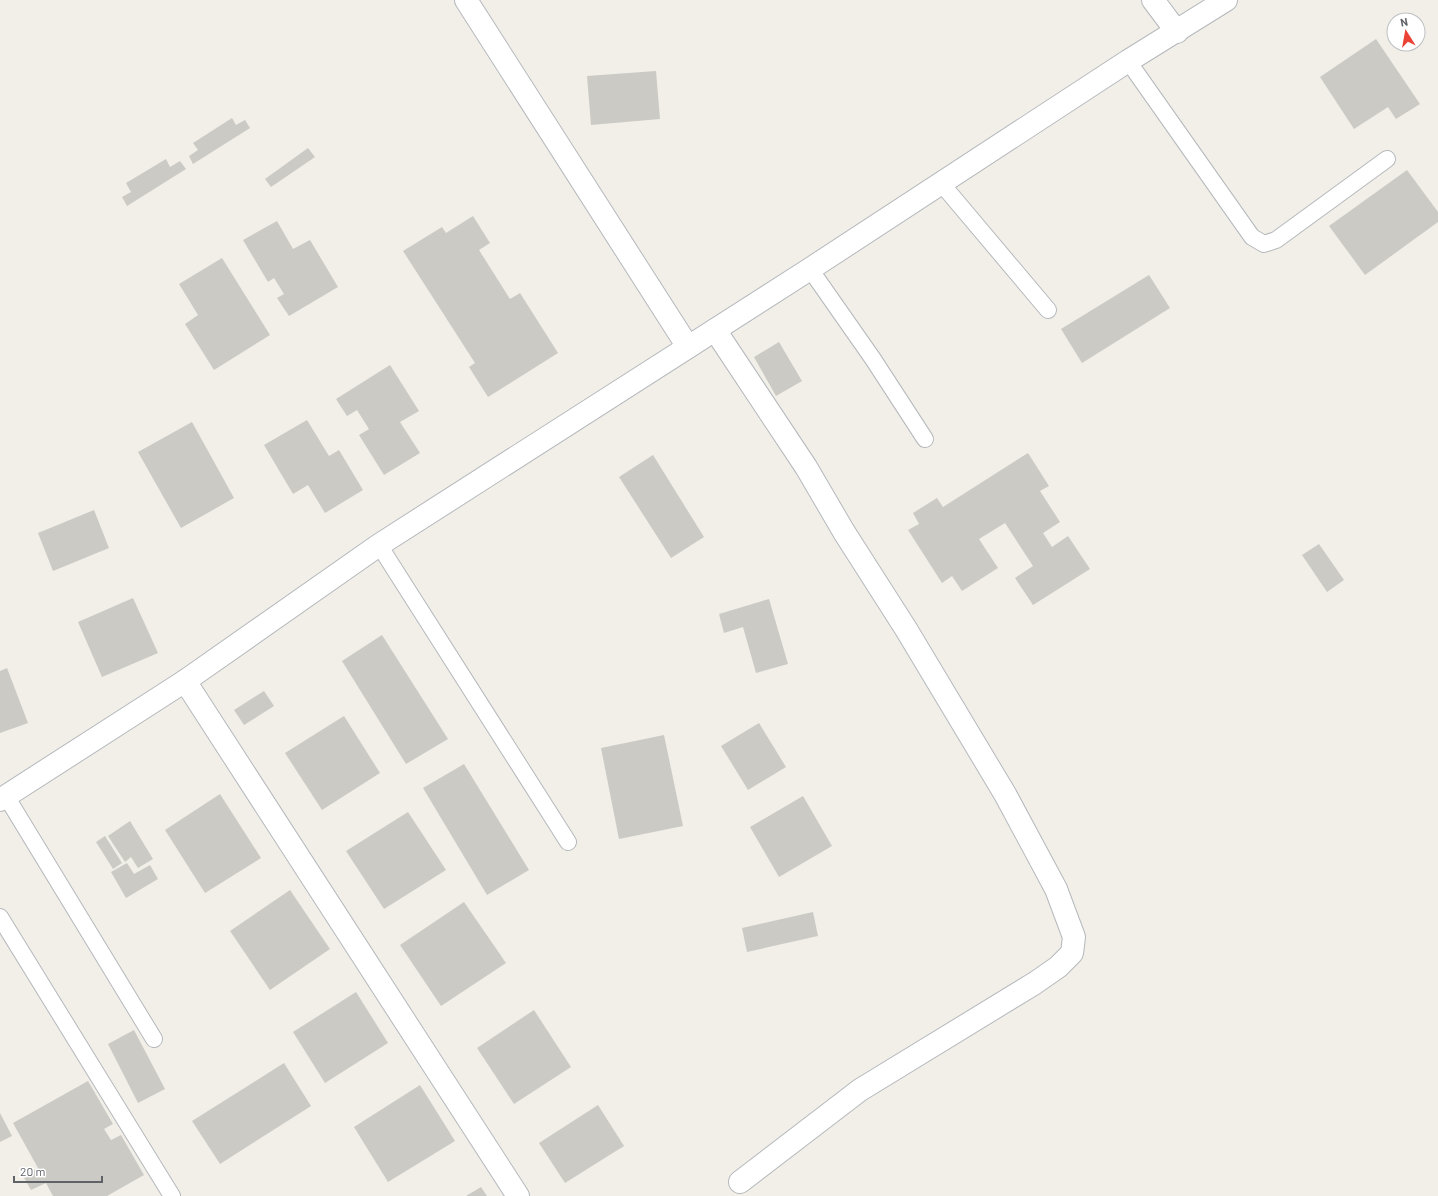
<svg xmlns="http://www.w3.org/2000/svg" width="1438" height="1196" font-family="Barlow,sans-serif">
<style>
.building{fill:#cccac5}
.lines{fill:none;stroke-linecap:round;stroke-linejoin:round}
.service-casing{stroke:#b5b8bc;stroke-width:18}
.minor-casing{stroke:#b5b8bc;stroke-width:24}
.service{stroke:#fff;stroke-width:16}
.minor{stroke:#fff;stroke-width:22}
</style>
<rect width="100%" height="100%" fill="#f1efe8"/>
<!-- building -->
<g class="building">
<path d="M1376,39L1420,104L1396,119L1388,107L1354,129L1320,77Z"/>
<path d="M656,71L660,119L591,125L587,76Z"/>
<path d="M232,118L236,125L245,120L250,128L193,164L189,156L198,150L193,143Z"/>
<path d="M308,148L315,157L271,187L265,179Z"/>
<path d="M166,159L170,167L180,161L186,169L127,206L122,197L131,192L126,183Z"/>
<path d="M1407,170L1438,212V222L1365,275L1329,226Z"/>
<path d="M473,216L490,243L479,250L510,299L520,293L558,353L488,397L469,367L475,363L403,251L442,227L446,233Z"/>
<path d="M277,221L293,249L310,240L338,287L289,316L277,298L284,294L274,278L268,282L243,240Z"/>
<path d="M222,258L270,335L214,370L185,324L198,315L179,284Z"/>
<path d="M1149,275L1170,308L1082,363L1061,329Z"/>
<path d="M779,342L802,381L776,396L754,357Z"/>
<path d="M390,365L419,411L400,422L420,453L384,475L359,435L369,429L357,410L347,416L336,399Z"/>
<path d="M307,420L329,456L339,450L363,490L325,513L308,485L293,494L264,445Z"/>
<path d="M192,422L234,498L181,528L138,452Z"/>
<path d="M1028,453L1049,486L1040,491L1060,522L1043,533L1052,547L1068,536L1090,569L1033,605L1015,578L1033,566L1005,523L979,539L998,568L962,591L952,576L942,583L908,530L919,524L913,513L937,498L943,507Z"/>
<path d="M653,455L704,537L671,558L619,477Z"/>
<path d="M94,510L109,548L53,571L38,533Z"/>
<path d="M1319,544L1344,580L1327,592L1302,555Z"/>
<path d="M133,598L158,653L102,677L78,622Z"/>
<path d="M769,599L788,664L756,673L743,627L724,633L719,614Z"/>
<path d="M382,635L448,739L406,764L342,661Z"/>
<path d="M7,668L28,723L0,733V671Z"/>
<path d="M264,691L274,706L244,725L234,710Z"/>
<path d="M344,716L380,773L322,810L285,753Z"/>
<path d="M759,723L786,767L748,790L721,746Z"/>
<path d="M664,735L683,826L619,839L601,748Z"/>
<path d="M464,764L529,870L487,895L423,788Z"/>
<path d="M220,794L261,858L205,893L165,830Z"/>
<path d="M803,796L832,846L779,877L750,827Z"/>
<path d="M408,812L446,870L384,909L346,851Z"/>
<path d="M130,821L153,859L138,868L131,857L125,862L108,836Z"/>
<path d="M105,836L122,863L113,869L96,842Z"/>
<path d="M127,863L134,874L150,865L158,879L126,898L111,872Z"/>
<path d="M290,890L330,949L270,990L230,931Z"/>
<path d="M464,902L506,963L441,1006L400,945Z"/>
<path d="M813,912L818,936L747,952L742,928Z"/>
<path d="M356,992L388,1043L325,1083L293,1032Z"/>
<path d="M534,1010L571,1067L514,1104L477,1048Z"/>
<path d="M134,1030L165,1089L138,1103L108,1044Z"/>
<path d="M284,1063L311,1106L220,1164L192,1121Z"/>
<path d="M88,1081L113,1124L104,1129L111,1140L121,1135L144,1175L107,1196H53L46,1183L31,1190L23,1176L38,1168L13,1123Z"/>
<path d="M420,1085L455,1141L388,1182L354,1127Z"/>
<path d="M598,1105L624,1146L565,1183L539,1143Z"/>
<path d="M0,1113L12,1136L0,1142Z"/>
<path d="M481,1187L487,1196H466Z"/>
</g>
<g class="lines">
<defs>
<g id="service">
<path d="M1128,61L1252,237L1264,244L1276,240L1387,159"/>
<path d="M941,183L1048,310"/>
<path d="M810,269L873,359L925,439"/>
<path d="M379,545L568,842"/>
<path d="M6,796L154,1039"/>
<path d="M0,917L172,1196"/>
</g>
<g id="minor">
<path d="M466,0L688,347"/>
<path d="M1153,0L1177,32"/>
<path d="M715,330L806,467L844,532L906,629L1005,794L1056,889L1074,937L1072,953L1058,967L1035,983L860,1090L740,1182"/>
<path d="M185,681L518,1196"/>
<path d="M0,800L185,681L379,545L810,269L1128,61L1226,0"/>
</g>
</defs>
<!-- service casing -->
<use href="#service" class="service-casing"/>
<!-- minor casing -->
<use href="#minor" class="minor-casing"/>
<!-- service -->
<use href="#service" class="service"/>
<!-- minor -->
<use href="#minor" class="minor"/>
</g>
<!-- north arrow -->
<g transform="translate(1406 32) rotate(349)"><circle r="19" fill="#ffffff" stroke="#bfc1c3"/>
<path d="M0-3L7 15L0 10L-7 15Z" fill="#ea4335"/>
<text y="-6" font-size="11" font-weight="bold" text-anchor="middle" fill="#5f6368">N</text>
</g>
<!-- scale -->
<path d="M14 1176v6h88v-6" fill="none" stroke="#5f6368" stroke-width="2"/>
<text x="20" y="1176" font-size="12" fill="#5f6368" stroke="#ffffff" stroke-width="3" paint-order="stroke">20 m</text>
</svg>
